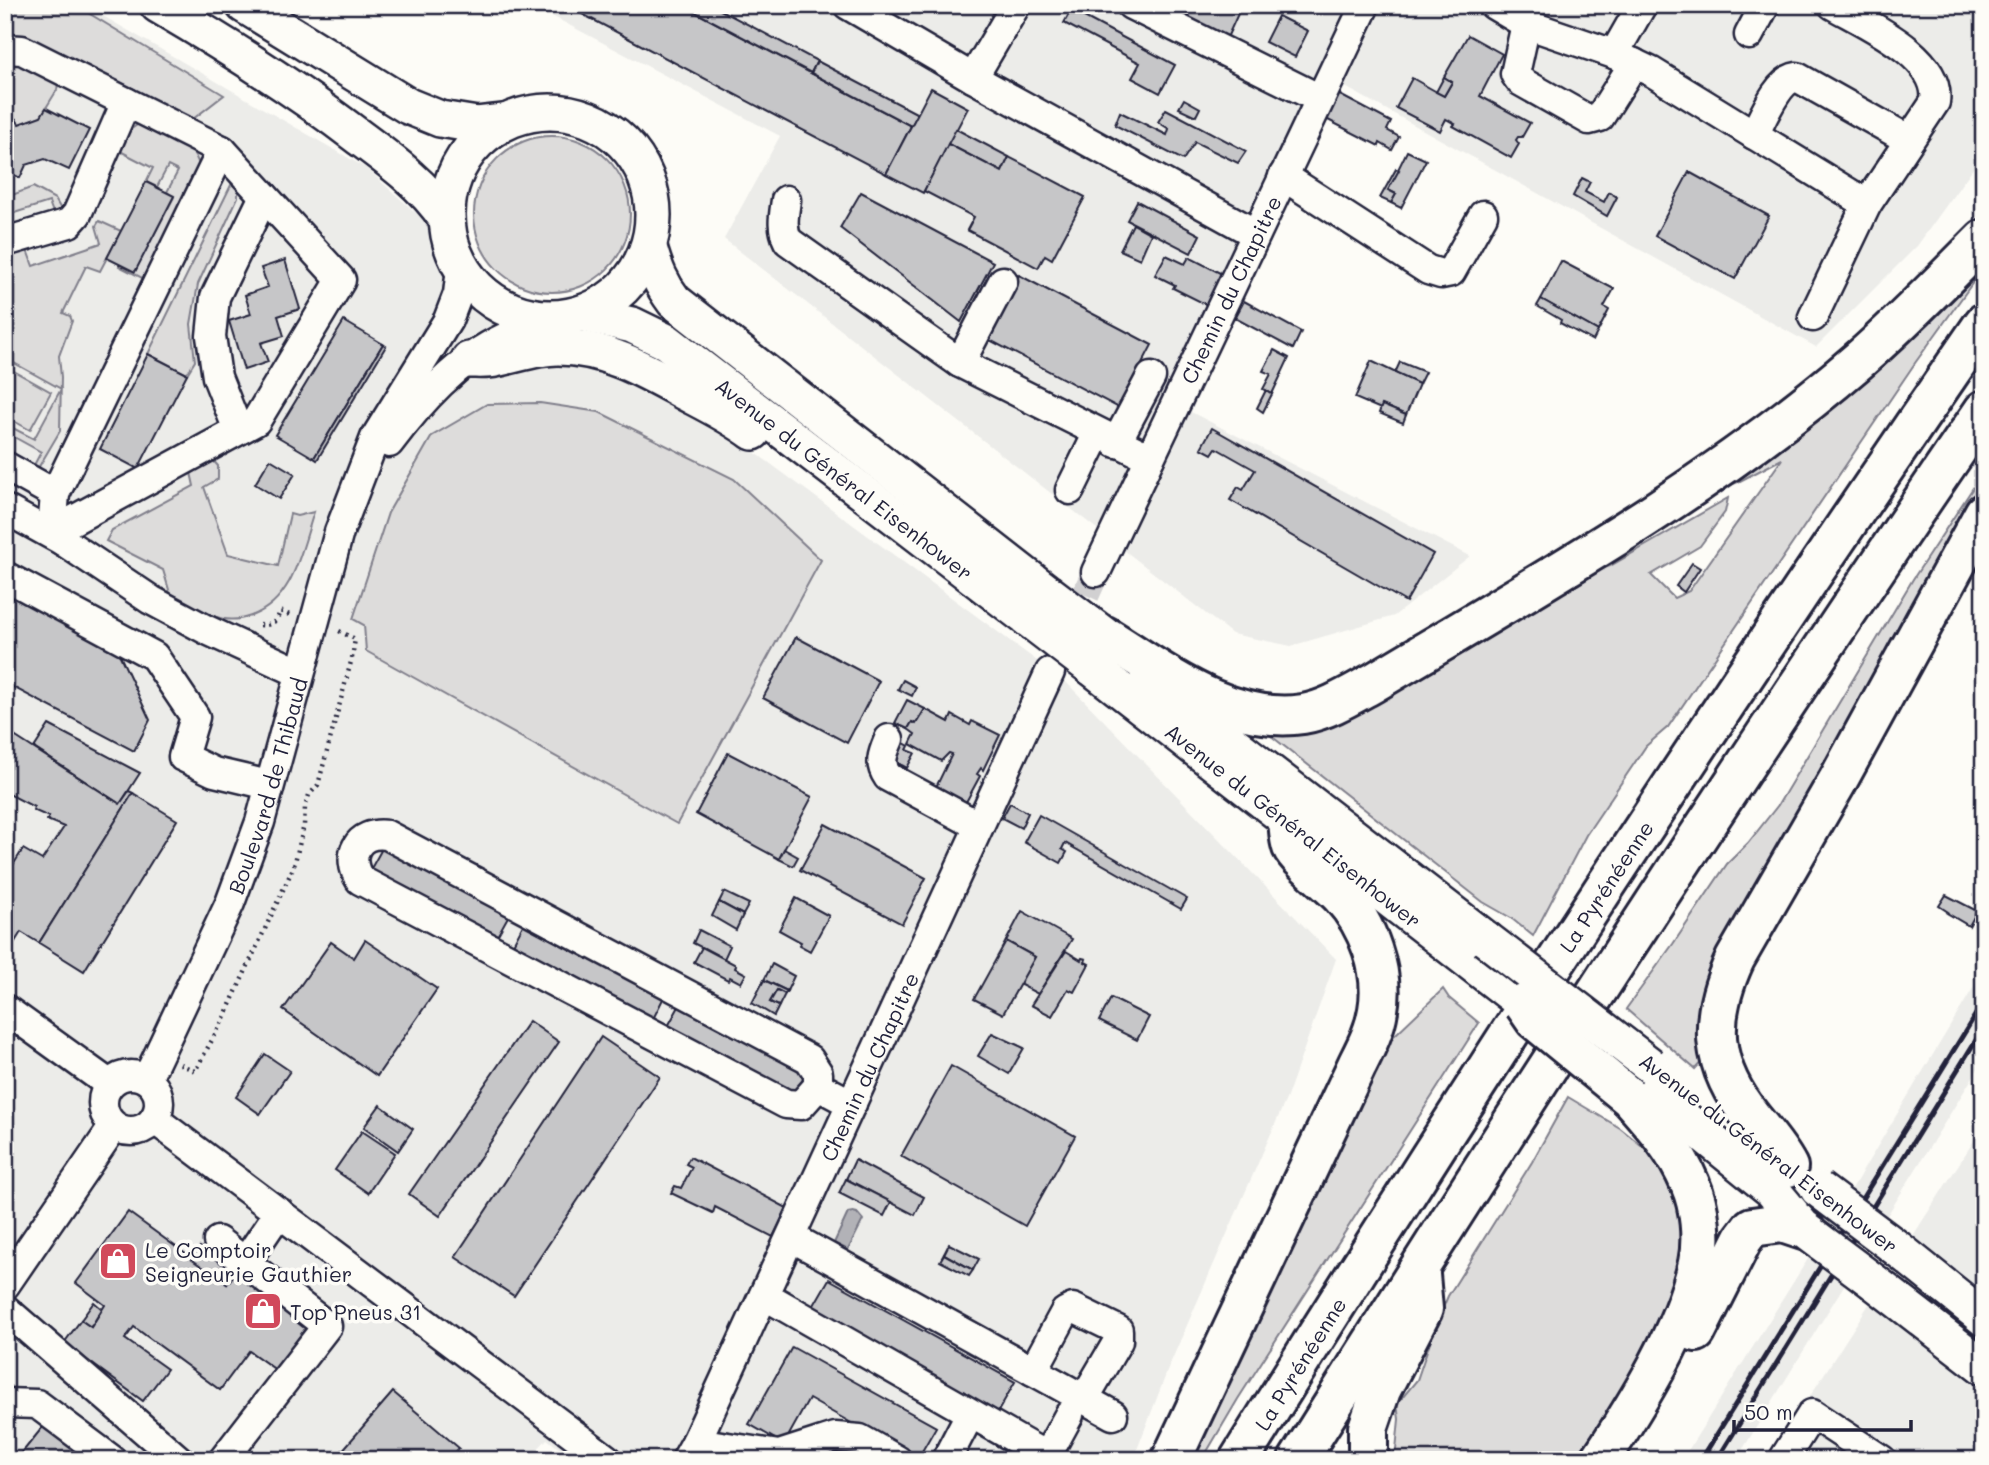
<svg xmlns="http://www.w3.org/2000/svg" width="1989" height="1465" font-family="Mali,sans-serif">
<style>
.built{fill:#ecece9}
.green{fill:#dddcdb;stroke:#807f8b;stroke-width:2}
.water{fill:#b2b2b7;stroke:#787885;stroke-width:2}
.building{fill:#c6c6c8;stroke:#22223b;stroke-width:2}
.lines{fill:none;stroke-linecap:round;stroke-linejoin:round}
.minor-tunnel{stroke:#d1d0d1;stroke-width:28;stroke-dasharray:28 14;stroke-linecap:butt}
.minor-casing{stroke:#22223b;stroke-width:33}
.major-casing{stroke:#22223b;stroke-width:40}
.highway-casing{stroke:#22223b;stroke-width:44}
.path{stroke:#22223b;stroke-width:4.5;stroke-dasharray:2 5;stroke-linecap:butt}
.minor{stroke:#fdfcf7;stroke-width:28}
.major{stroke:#fdfcf7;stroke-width:35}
.highway{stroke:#fdfcf7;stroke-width:38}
.rail{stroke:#22223b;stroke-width:5}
.major-bridge-casing{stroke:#22223b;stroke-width:40;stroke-linecap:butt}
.highway-bridge-casing{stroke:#22223b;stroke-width:44;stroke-linecap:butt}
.major-bridge{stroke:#fdfcf7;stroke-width:35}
.highway-bridge{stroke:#fdfcf7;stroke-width:38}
.labels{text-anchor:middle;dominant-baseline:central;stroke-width:7;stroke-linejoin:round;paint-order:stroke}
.street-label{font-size:21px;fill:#22223b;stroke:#fdfcf7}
.poi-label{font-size:21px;fill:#22223b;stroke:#fdfcf7;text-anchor:start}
</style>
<rect width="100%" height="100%" fill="#fdfcf7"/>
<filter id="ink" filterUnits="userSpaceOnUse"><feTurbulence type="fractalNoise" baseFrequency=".0143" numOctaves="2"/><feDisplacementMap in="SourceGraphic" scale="14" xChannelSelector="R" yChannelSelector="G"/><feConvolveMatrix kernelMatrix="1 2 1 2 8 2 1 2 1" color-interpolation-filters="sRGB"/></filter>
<g filter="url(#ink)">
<!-- built -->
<g class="built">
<path d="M5,5H84L366,168L581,361L737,439L1067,683L1336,959L1287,1097L1170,1364L1133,1460H574L547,1439L527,1460H5Z"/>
<path d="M531,5H1984V153L1917,246L1816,347L1340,84L1191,412L1470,556L1394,616L1291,646L1232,634L724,239L780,136Z"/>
<path d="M1984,970V1059L1736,1460H1682L1853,1187Z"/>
<path d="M1984,1125V1460H1769Z"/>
</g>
<!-- green -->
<g class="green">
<path d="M5,5H75L224,95L193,119L110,77L44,48L5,39Z"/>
<path d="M5,57L59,78L57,90L41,116L19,124L15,119L10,127L5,128V108L8,102L5,94Z"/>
<path d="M140,123C164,134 196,140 200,170L146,280L119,266L120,264L135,271L174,197L167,192L178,171L168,166L157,187L146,182L153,168L118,150L127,132Z"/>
<circle cx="552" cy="214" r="78"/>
<path d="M234,179L238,187V197L198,284L191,324L195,361L187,374L148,354Z"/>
<path d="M33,187L55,199L62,211L55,218L49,202L8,215L13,232L5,231V208L12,195Z"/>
<path d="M99,221L121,231L100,271L86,266L63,313L70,316L72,321L59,356L61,377L60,431L37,470L33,467L41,452L5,432V424L34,439L61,389L5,358V262L16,254L27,250L33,266L101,243L96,226Z"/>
<path d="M1984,267L1915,363L1668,727L1646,746L1586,835L1533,936L1511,918L1483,902L1261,728L1565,581L1610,566L1728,498L1725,512L1700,546L1651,575L1674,598L1689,591L1782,459L1738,482L1693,500Z"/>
<path d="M5,366L51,392L30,430L5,416Z"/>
<path d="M540,403L599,412L734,479L821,560L677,824L366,651L364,625L353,619L388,513L432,436L487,404Z"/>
<path d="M211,458L218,466V479L204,487L228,554L278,566L290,514L297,516L314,512C301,551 294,600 251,616C240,620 226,621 214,616C199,610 184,601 170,593L163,570L106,541L112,530L194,486L190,468Z"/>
<path d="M1984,471V490L1889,662L1706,1057L1695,1069L1626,1009L1673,944L1727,864L1748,843L1778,805L1913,579Z"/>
<path d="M1443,989L1449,998L1479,1023L1238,1399L1202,1460H1186L1375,1054Z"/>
<path d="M1568,1097L1620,1128L1651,1153L1675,1182L1686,1241L1673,1291L1651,1341L1582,1460H1382L1386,1444L1391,1454L1396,1450L1399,1419L1397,1404L1417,1380L1436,1324L1448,1296L1532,1162Z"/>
</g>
<!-- water -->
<path class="water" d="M853,1212L857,1213L863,1220L848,1250L834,1243L848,1213Z"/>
<!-- building -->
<g class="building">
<path d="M565,5H682L911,126L886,174Z"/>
<path d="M682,5H711L817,61L811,73Z"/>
<path d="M1158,5H1242L1226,40Z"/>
<path d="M1071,10L1175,65L1160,93L1132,78L1140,63L1064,23Z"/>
<path d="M1278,16L1308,31L1295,57L1265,42Z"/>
<path d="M1468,35L1502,54L1480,96L1530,123L1522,137H1518L1516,140L1519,144L1511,158L1453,126L1455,124L1446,119L1440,131L1396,108L1412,78L1444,96L1452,82L1444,77Z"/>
<path d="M817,61L918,114L911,126L811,73Z"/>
<path d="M1444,77L1452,82L1444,96L1436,92Z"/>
<path d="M931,88L968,108L923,193L886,174Z"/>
<path d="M1338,94L1391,122L1387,130L1399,137L1392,150L1380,143L1379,146L1326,119Z"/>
<path d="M1184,99L1200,108L1196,116L1179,108Z"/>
<path d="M46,108L89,130L69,170L45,159L26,165L20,178L9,172L5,173V128L10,127L12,120L16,119L19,124L41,116Z"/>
<path d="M1166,109L1246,151L1238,163L1195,142L1183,160L1115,125L1120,112L1167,135L1169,129L1158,122Z"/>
<path d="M956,129L1009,157L1002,172L948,144Z"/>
<path d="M948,144L1002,172L1009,157L1085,197L1052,259L1045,255L1038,268L1001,248L967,230L974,217L924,191Z"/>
<path d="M1407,151L1426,160L1401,208L1391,203L1396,194L1388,190Z"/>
<path d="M1396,169L1399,170L1388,190L1396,194L1391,203L1380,198Z"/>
<path d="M1689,172L1769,216L1735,279L1655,236Z"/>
<path d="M1582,178L1590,182L1585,192L1604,202L1609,192L1617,197L1607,216L1573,196Z"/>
<path d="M146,182L174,196L135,272L107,258Z"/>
<path d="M861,192L993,262L961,322L840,228Z"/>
<path d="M1137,201L1200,235L1191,253L1127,220Z"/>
<path d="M1133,224L1151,234L1140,259L1120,250Z"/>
<path d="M1166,255L1185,264L1189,257L1224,275L1209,306L1173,288L1175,285L1155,275Z"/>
<path d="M285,260L300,309L278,316L284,336L261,343L268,362L244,370L229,321L251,314L245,295L268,287L261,268Z"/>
<path d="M1561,261L1614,289L1604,307L1609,310L1598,331L1541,299Z"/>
<path d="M1019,275L1152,345L1119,408L986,338Z"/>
<path d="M1541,299L1598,331L1593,341L1560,323L1561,320L1537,306Z"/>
<path d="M1244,301L1301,332L1293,349L1235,318Z"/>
<path d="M344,321L383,344L314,458L275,435Z"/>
<path d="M383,344L386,346L317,460L314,458Z"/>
<path d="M1274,350L1289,358L1272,394L1263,389L1271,374L1263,371Z"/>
<path d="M148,354L187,374L138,469L100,449Z"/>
<path d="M1371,361L1419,384L1406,415L1382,405L1381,409L1355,398Z"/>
<path d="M1400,362L1425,372L1419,384L1395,373Z"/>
<path d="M1266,390L1272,394L1263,412L1257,408Z"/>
<path d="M1382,405L1406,415L1403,423L1379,413Z"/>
<path d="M1212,428L1433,554L1406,602L1230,500L1238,487L1243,490L1255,470L1216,448L1212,454L1201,448Z"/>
<path d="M270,459L295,474L279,499L255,484Z"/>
<path d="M1692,563L1700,568L1684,592L1676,586Z"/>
<path d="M5,590L116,647L150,720L134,751L5,683Z"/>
<path d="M796,637L879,681L847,743L763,698Z"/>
<path d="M903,680L916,687L912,696L898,689Z"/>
<path d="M907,700L925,709L916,724L912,722L908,729L895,723Z"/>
<path d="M925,709L949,722L952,715L970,725L972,721L1000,735L983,770L981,768L977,774L980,776L966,802L936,787L952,754L949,753L941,761L910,744L915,734L908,729L912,722L916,724Z"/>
<path d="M49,725L140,773L120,804L34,748Z"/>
<path d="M5,730L120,804L129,791L133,793L39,943L21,932L6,956L5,878L23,849L42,860L64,827L47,820L49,817L33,810L34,807L5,792Z"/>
<path d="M904,743L909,746L907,750L915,753L907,768L894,761Z"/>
<path d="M728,753L812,797L779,859L696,814Z"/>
<path d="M133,793L177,820L84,971L39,943Z"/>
<path d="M1010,803L1028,813L1021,828L1002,818Z"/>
<path d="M1039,815L1187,899L1181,909L1065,843L1062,849L1067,852L1061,863L1024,842Z"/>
<path d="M825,824L926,878L902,924L800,870Z"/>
<path d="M384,845L510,913L495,940L369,872Z"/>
<path d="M784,849L798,857L793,866L779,859Z"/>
<path d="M724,892L749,904L743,915L719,902Z"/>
<path d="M1946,895L1977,911L1969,926L1947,913L1948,912L1939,906Z"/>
<path d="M796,898L829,916L810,951L799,945L801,942L779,930Z"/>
<path d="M719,902L743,915L736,930L712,916Z"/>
<path d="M1022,911L1072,939L1038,994L1019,984L1035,957L1006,941Z"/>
<path d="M526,919L666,993L652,1021L512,946Z"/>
<path d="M699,930L730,946L724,959L693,943Z"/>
<path d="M365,940L437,989L377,1076L283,1010L331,942L354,958Z"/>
<path d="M1006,941L1035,957L1003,1014L974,999Z"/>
<path d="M702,947L736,965L735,968L746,974L741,983L730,977L728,980L694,962Z"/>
<path d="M1066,951L1081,960L1082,958L1086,959L1085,962L1089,964L1074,992L1068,989L1052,1016L1031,1005Z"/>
<path d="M772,964L794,976L787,991L764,980Z"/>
<path d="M764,980L787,991L785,994L777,990L770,1002L779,1006L774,1016L752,1003Z"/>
<path d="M777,990L785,994L779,1006L770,1002Z"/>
<path d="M1111,998L1149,1017L1137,1040L1099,1021Z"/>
<path d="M682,1001L809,1069L794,1096L667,1028Z"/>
<path d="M529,1021L559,1042L440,1216L409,1194Z"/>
<path d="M992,1033L1024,1048L1009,1074L978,1056Z"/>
<path d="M601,1037L660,1077L514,1296L455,1257Z"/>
<path d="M265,1054L290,1071L260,1114L236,1097Z"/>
<path d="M951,1066L1075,1136L1025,1226L901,1156Z"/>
<path d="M380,1105L413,1129L398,1151L364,1127Z"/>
<path d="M362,1131L395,1153L368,1193L335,1170Z"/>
<path d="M690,1157L787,1208L773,1237L715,1207L713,1213L671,1193L675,1186L681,1188L692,1167L686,1164Z"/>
<path d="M855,1160L924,1197L915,1215L846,1179Z"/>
<path d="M846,1179L891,1202L884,1216L839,1193Z"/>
<path d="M128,1212L227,1284L235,1273L308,1325L276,1370L249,1351L220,1390L134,1327L125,1339L167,1369L143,1401L64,1343L81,1320L91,1327L105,1305L76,1283Z"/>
<path d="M949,1244L979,1259L973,1270L944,1254Z"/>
<path d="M200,1247L235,1273L227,1284L191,1259Z"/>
<path d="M944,1254L973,1270L969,1276L940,1261Z"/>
<path d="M829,1279L1015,1382L996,1415L810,1312Z"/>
<path d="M94,1302L102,1309L91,1327L81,1320Z"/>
<path d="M792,1347L936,1427L917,1460L809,1399L784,1444L749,1424Z"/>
<path d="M393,1392L459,1448L449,1460H334Z"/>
<path d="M46,1423L92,1460H16Z"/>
</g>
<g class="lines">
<!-- minor-tunnel -->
<path class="minor-tunnel" d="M1068,633L1096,572"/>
<defs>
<g id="minor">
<path d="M848,5L973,78L1256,234"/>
<path d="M1131,5L1320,99"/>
<path d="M1494,5L1526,24L1614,54L1652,72L1867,204L1813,317"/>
<path d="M1833,5C1866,24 1942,57 1935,102L1867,204"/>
<path d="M1526,24L1515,74L1520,81L1589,120L1600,117L1634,63"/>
<path d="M1749,35L1765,5"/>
<path d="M5,49L22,50L222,150L55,494L53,519L63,541L151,600L207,630L300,673"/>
<path d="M1614,54L1642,5"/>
<path d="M973,78L1016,5"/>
<path d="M1754,135C1763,118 1778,79 1797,77L1909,140"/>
<path d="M1283,176L1428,270L1441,274L1451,272L1483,215"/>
<path d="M786,200C784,215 781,227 788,241L960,363L1150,458"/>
<path d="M5,242L69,223L77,214L126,102"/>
<path d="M960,363L1003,281"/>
<path d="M238,430L217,377L211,336L215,297L264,196"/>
<path d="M389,443C420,402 457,360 504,338C520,330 537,325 555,319"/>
<path d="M1116,443L1151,377"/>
<path d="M5,466L55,494"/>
<path d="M1070,490L1098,433"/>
<path d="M5,509L63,541"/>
<path d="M57,529L256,421L341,280L222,150"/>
<path id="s1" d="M1096,572L1365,5"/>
<path d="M5,576L154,656L195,717L183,757L214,772L269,785"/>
<path d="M889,739C883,753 878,763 888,777L979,826"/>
<path d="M5,1009L109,1084"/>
<circle cx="131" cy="1103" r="28"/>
<path id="s2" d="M147,1079L230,903L260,822L339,532L375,438L448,320L458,294L461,268"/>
<path d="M818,1086L801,1105L786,1104L360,880C345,856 357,831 387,835L809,1059L818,1073V1086L852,1104"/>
<path d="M154,1119L608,1460"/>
<path d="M791,1237L1113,1415"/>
<path d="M218,1241L327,1326L223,1460"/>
<path d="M246,1261L279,1212"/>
<path d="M5,1285L114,1126"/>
<path d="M764,1295L1037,1451L1050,1450L1069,1415"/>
<path d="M5,1309L179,1460"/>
<path d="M1033,1371L1065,1312L1073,1308L1118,1330V1341L1084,1399"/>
<path d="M5,1403L37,1404L112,1460"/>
<path d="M696,1442L779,1455L835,1437L860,1439L897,1460"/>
<path id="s3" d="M686,1460L696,1442L1050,672"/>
<path d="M946,1460L970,1414"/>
<path d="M1783,1460L1812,1414L1882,1460"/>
</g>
<g id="major">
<path d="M158,5C228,46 296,89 360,138C391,161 425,186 446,218"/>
<path d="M244,5L408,106L440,119L477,125L504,122"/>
<circle cx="550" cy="215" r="103"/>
<path d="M649,248C655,269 661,284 674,301L1047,592"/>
<path id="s4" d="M583,314L632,325L667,342L1031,621"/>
<path d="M469,360C477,360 487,361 495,359C516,355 536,347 558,347C606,347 648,372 688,394C711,406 733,417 753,432"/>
<path id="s5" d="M1091,667L1524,1004"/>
<path d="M1148,678L1486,939"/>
<path d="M1640,1083L1772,1190L1806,1231"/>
<path d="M1898,1249L1984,1318"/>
<path d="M1874,1282L1984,1367"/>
</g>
<g id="highway">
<path d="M1105,636C1163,672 1230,725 1303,714C1327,710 1351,695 1373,683C1538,584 1711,488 1858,361C1902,323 1943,280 1984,239"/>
<path d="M1788,1167C1778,1148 1766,1135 1753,1119C1710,1066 1707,1020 1735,959L1837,782L1984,513"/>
<path d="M1696,1332L1743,1239L1752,1227L1782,1223L1806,1231"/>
<path d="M1171,1460L1357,1065C1366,1047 1375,1030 1378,1010C1385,971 1368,925 1341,896C1331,885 1297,859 1292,847C1289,839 1289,829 1288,820"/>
<path id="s6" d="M1239,1460C1478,1075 1727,696 1984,323"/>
<path d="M1298,1460C1520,1106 1748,755 1984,410"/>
<path d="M1368,1460V1428L1381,1390L1423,1309L1420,1275"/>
<path d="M1600,1460C1637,1404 1684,1329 1698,1263C1703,1239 1700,1207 1690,1184C1676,1150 1653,1124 1629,1097"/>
</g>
</defs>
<!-- minor casing -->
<use href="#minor" class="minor-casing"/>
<!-- major casing -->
<use href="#major" class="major-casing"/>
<!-- highway casing -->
<use href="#highway" class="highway-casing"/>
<!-- path -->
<g class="path">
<path d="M260,625C271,626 277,622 280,611L292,616"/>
<path d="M180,1064L195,1071L223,1020L294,866L304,825L305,807L309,795L318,785L352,658L355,639L337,630"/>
</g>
<!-- minor -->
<use href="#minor" class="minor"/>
<!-- major -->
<use href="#major" class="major"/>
<!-- highway -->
<use href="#highway" class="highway"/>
<!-- rail -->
<g class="rail">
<path d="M1701,1460L1984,1001"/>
<path d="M1717,1460L1984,1027"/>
</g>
<defs>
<g id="major-bridge">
<path d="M1047,592L1105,636"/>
<path d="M1031,621L1091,667"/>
<path d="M1486,939L1651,1066"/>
<path d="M1818,1189L1898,1249"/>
<path d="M1806,1231L1874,1282"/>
</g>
<path id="highway-bridge" d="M1524,1004L1535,1020L1629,1097"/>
</defs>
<!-- major-bridge casing -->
<use href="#major-bridge" class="major-bridge-casing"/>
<!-- highway-bridge casing -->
<use href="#highway-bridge" class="highway-bridge-casing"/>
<!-- major-bridge -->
<use href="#major-bridge" class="major-bridge"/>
<!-- highway-bridge -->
<use href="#highway-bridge" class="highway-bridge"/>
</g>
</g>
<!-- icons -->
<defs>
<symbol id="shop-square" viewBox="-11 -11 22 22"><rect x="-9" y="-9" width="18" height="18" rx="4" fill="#d1495b" stroke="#fdfcf7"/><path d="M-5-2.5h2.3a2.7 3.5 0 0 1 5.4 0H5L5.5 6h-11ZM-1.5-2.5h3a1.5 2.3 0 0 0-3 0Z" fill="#fff"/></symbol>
</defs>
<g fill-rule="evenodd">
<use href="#shop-square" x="96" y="1239" width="44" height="44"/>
<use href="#shop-square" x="241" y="1289" width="44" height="44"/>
</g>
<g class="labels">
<!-- street labels -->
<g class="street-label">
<text stroke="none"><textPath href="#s1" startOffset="313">Chemin du Chapitre</textPath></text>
<text stroke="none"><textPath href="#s4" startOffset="313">Avenue du Général Eisenhower</textPath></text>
<text stroke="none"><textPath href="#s2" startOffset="318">Boulevard de Thibaud</textPath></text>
<text stroke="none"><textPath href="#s5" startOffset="257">Avenue du Général Eisenhower</textPath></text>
<text stroke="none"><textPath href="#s6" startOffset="681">La Pyrénéenne</textPath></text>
<text stroke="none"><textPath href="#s3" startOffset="434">Chemin du Chapitre</textPath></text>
<text transform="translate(1769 1153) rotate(37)">Avenue du Général Eisenhower</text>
<text stroke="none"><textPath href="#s6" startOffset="114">La Pyrénéenne</textPath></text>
</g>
<!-- poi labels -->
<g class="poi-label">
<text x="145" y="1249">Le Comptoir<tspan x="145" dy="24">Seigneurie Gauthier</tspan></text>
<text x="290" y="1311">Top Pneus 31</text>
</g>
</g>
<!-- margin -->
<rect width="1989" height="1465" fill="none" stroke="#fdfcf7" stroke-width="28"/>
<rect x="14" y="14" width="1961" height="1437" fill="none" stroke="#22223b" stroke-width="2.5" filter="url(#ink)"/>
<!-- scale -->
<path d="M1734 1420v10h177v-10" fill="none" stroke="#22223b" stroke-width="3.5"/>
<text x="1744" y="1420" font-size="21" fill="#22223b" stroke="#fdfcf7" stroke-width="5" paint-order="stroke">50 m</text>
</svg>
